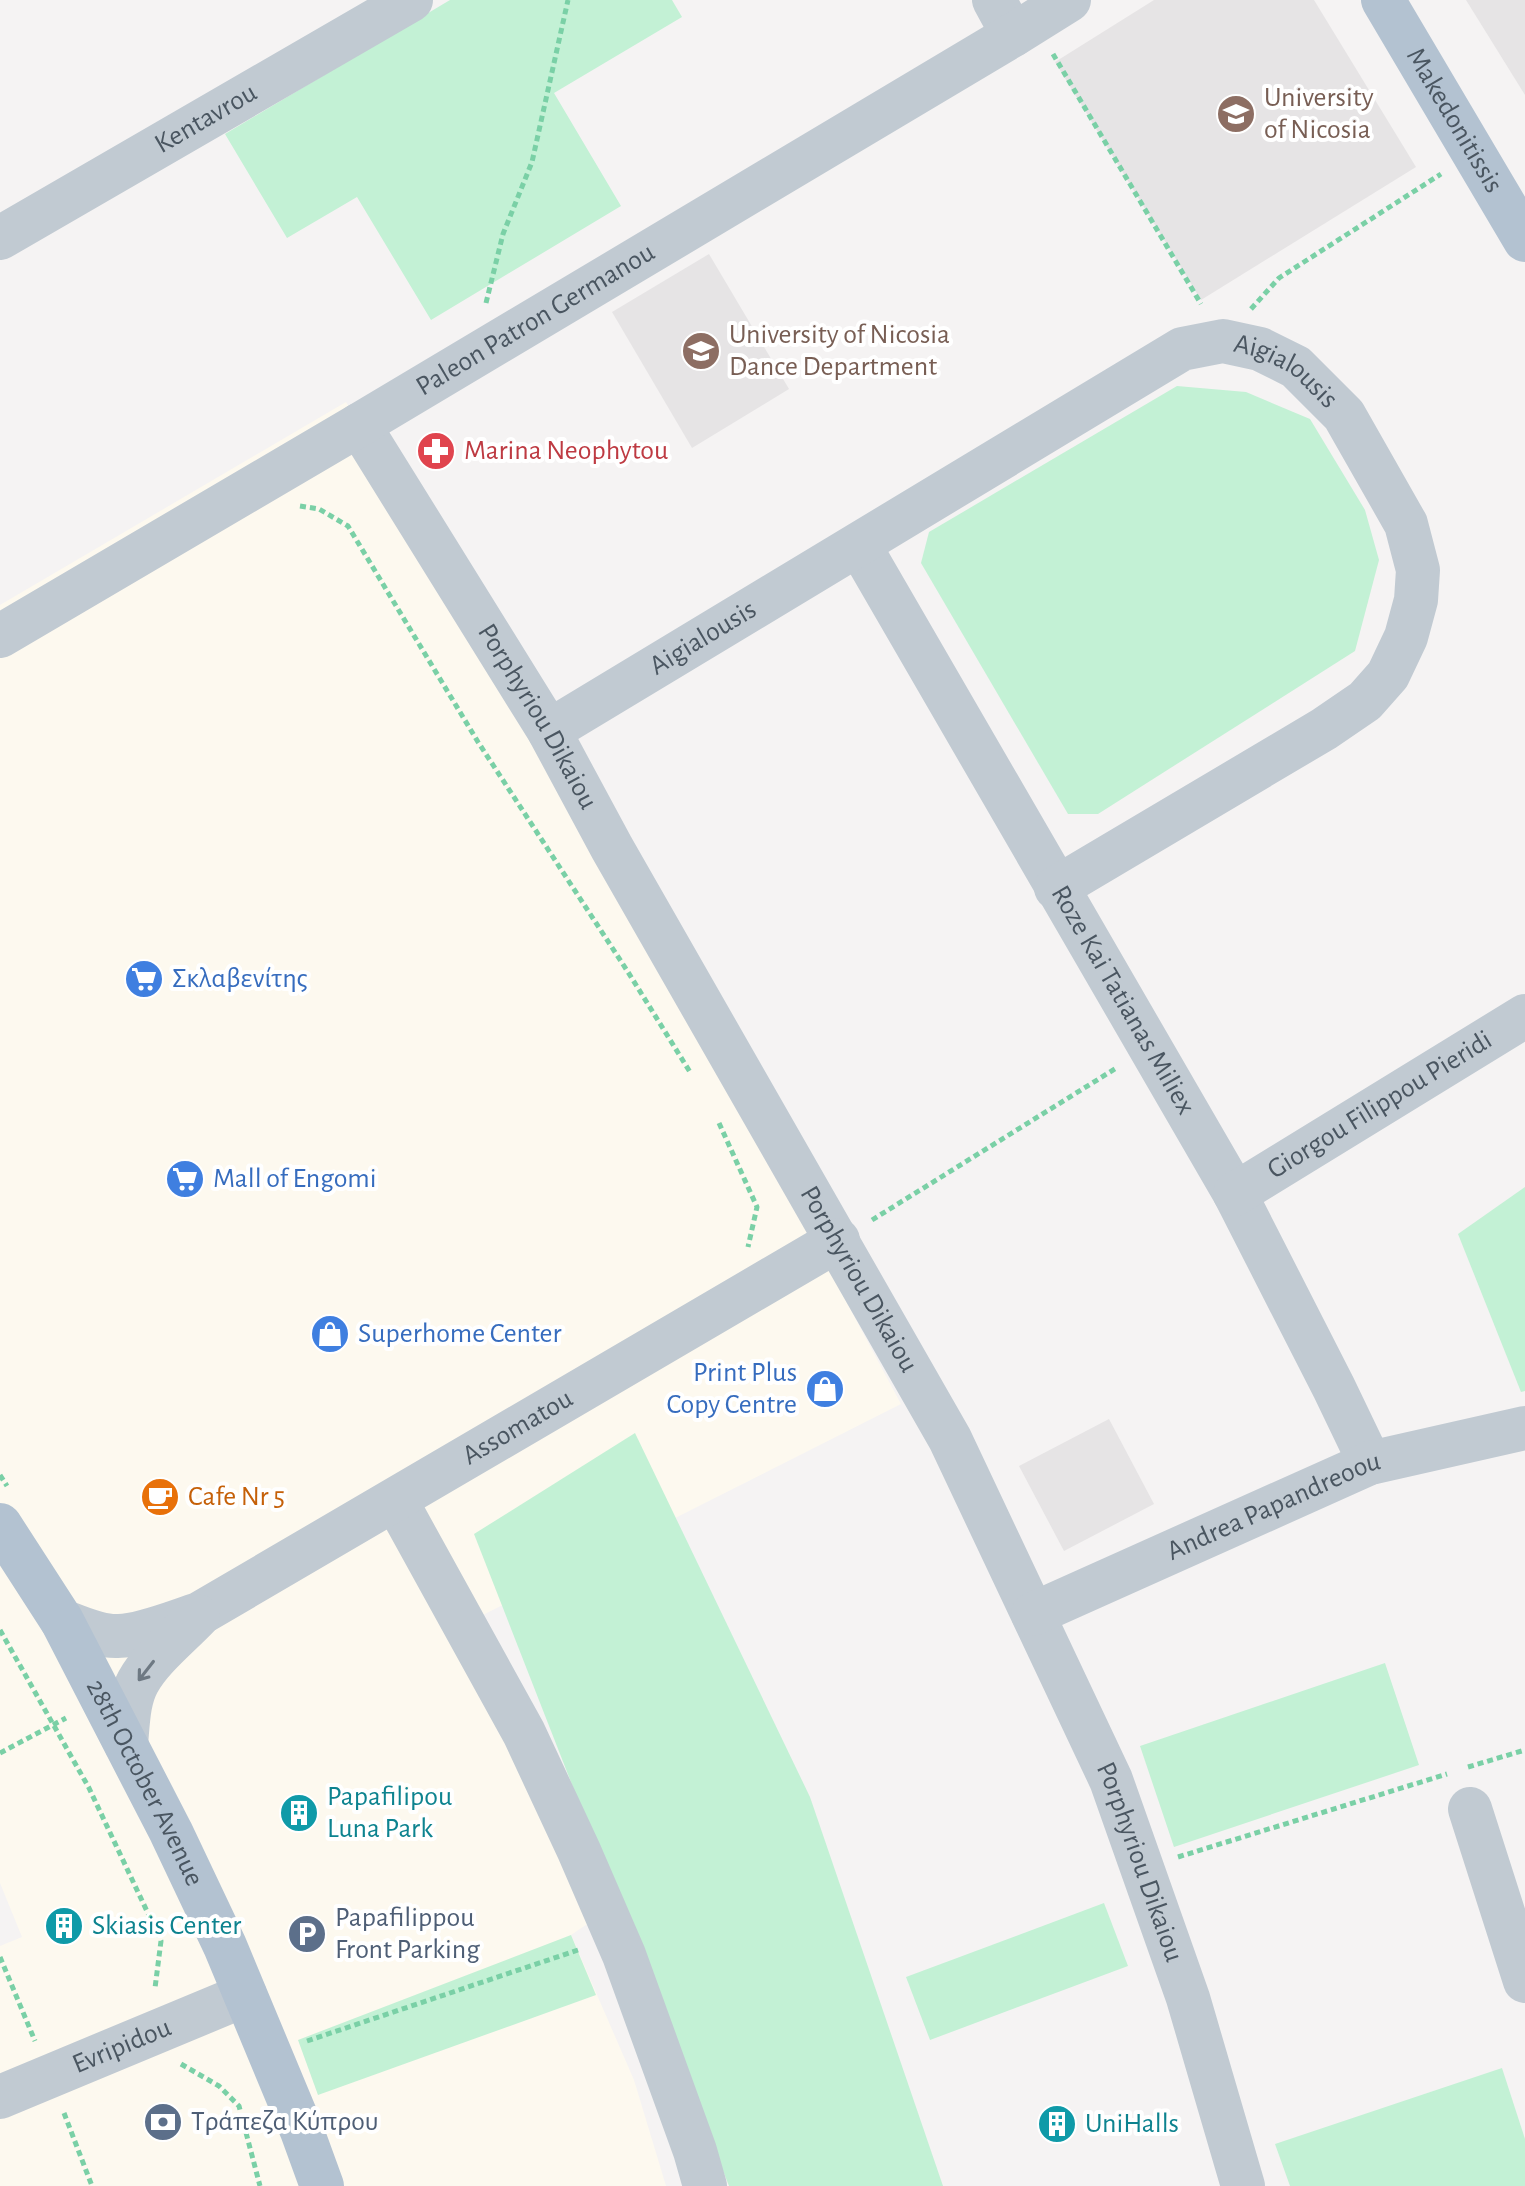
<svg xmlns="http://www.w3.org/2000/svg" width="1525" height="2186" font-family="'Alegreya Sans',sans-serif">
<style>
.commercial{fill:#fdf9ef}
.education{fill:#e6e4e5}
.green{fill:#c3f1d5}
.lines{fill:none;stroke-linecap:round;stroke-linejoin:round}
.path{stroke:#7ad0a6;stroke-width:5;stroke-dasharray:6 4;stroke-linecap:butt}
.minor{stroke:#c1cad2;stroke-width:44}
.major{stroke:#b3c2d1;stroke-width:44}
.oneway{stroke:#6e7983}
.labels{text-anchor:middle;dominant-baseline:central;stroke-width:8;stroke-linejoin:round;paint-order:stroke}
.education-label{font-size:28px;fill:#785e54;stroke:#fff;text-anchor:start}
.street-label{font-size:28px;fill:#4a5661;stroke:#fff}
.health-label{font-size:28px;fill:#be3a42;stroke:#fff;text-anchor:start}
.shop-label{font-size:28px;fill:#366cbe;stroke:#fff;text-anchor:start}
.food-label{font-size:28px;fill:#c56008;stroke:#fff;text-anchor:start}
.culture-label{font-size:28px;fill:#0d838f;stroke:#fff;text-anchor:start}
.service-label{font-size:28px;fill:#4e5e75;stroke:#fff;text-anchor:start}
</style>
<rect width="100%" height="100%" fill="#f5f3f3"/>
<!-- commercial -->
<path class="commercial" d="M346,402L542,733L901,1404L477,1618L614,1906L571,1935L634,2080L666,2186H0V1946L22,1937L0,1883V605Z"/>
<!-- education -->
<g class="education">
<path d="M1154,0H1314L1416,167L1201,300L1055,62Z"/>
<path d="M1466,0H1525V95Z"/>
<path d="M709,254L789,389L692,448L612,312Z"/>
<path d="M1109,1419L1154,1504L1064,1551L1019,1466Z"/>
</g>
<!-- green -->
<g class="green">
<path d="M450,0H672L682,17L554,93L621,206L431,320L357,197L287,238L225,134Z"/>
<path d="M1177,386L1246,392L1310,419L1365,510L1379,560L1355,651L1098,814H1068L921,563L929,532Z"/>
<path d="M1525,1187V1391L1521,1392L1458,1234Z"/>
<path d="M635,1433L810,1797L943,2186H729L474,1534Z"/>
<path d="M1385,1663L1419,1765L1174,1847L1140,1746Z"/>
<path d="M1104,1903L1128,1966L930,2040L906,1977Z"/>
<path d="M571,1935L596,1995L318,2095L298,2040Z"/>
<path d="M1502,2068L1525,2139V2186H1290L1275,2144Z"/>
</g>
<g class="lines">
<!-- path -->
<g class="path">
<path d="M1053,54L1201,304"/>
<path d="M486,303L503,234L532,162L568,0"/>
<path d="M1251,309L1279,278L1441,174"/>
<path d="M300,506L319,509L348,526L478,742L628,972L690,1072"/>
<path d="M719,1123L757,1207L748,1247"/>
<path d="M872,1220L1118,1067"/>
<path d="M0,1475L7,1486"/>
<path d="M0,1630L89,1788L161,1941L155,1988"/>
<path d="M0,1753L66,1718"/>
<path d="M1468,1767L1525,1750"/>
<path d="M1178,1857L1447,1774"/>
<path d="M0,1957L35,2041"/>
<path d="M307,2041L578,1950"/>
<path d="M181,2064L219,2086L239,2106L260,2186"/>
<path d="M64,2113L92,2186"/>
</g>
<!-- minor -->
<g class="minor">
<path d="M994,0L1013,35"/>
<path id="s1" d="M0,238L411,0"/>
<path id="s2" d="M359,425L549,731L612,848L950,1439L1111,1780L1188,1998L1243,2186"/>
<path id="s3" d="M859,545L1235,1194L1334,1388L1370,1463"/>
<path id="s4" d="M0,636L359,425L1013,35L1069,0"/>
<path id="s5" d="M549,731L1182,349L1223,341L1260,349L1296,367L1344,415L1406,524L1418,570L1416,600L1406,637L1388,675L1365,701L1324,729L1056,888"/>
<path id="s6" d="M1235,1194L1525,1016"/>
<path d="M396,1501L524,1733L579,1851L624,1955L695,2151L705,2186"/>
<path id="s7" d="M1033,1614L1370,1463L1525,1428"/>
<path id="s8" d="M62,1621C80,1627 99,1637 118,1636C141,1636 177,1621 199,1614L838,1240"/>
<path d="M126,1744C128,1724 128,1700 138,1682C151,1658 179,1636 198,1616"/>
<path d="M1470,1809L1525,1981"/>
<path id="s9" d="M0,2097L245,1995"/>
</g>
<!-- major -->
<g class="major">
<path id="s10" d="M1383,0L1525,240"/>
<path id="s11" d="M0,1525L62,1621L171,1832L225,1946L302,2131L322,2186"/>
</g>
</g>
<!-- one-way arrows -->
<defs><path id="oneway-shaft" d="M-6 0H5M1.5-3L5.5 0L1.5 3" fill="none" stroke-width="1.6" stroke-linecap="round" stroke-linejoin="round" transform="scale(2)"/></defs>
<use class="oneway" href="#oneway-shaft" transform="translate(146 1671) rotate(128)"/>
<!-- icons -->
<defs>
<symbol id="university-disc" viewBox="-11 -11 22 22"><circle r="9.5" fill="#8d6e63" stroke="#fff"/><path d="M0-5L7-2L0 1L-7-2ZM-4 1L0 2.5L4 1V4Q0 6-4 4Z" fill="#fff"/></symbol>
<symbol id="pharmacy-disc" viewBox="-11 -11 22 22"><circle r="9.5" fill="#e0444e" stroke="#fff"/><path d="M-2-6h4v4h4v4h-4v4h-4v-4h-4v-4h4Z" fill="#fff"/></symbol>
<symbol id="supermarket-disc" viewBox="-11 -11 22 22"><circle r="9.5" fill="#3f7fe0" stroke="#fff"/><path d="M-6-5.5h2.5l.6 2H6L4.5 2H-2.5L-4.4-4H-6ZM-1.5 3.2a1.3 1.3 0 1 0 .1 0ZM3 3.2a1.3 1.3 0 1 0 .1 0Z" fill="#fff"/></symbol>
<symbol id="shop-disc" viewBox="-11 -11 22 22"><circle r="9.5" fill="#3f7fe0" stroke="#fff"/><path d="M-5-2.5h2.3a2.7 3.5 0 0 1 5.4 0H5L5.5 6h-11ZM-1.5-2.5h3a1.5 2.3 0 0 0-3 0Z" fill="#fff"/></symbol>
<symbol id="cafe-disc" viewBox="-11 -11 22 22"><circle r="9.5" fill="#e8710a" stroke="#fff"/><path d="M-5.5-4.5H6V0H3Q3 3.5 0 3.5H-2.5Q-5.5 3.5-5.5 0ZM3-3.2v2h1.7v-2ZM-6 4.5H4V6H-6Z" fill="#fff"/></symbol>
<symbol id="building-disc" viewBox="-11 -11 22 22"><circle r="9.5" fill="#0f9aa8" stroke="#fff"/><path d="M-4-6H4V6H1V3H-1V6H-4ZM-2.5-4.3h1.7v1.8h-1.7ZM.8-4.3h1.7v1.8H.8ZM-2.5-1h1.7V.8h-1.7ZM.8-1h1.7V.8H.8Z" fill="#fff"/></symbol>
<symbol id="parking-disc" viewBox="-11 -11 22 22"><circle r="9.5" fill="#5c6f8a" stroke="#fff"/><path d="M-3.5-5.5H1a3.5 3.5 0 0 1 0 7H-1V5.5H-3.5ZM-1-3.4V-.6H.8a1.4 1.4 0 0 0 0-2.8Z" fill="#fff"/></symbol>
<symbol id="bank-disc" viewBox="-11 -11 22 22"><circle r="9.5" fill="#5c6f8a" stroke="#fff"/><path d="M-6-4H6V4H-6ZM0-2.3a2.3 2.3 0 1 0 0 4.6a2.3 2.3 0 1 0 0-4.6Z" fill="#fff"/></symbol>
</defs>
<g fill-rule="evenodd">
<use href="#university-disc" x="1214" y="92" width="44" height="44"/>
<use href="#university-disc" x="679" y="329" width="44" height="44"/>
<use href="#pharmacy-disc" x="414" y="429" width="44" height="44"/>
<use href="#supermarket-disc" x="122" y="957" width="44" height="44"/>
<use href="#supermarket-disc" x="163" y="1157" width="44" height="44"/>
<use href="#shop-disc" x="308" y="1312" width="44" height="44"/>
<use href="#shop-disc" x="803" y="1367" width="44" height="44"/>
<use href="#cafe-disc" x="138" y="1475" width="44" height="44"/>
<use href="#building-disc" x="277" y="1791" width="44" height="44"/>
<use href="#building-disc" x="42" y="1904" width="44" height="44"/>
<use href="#parking-disc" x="285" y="1912" width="44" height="44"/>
<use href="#bank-disc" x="141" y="2100" width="44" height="44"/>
<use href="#building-disc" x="1035" y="2102" width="44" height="44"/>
</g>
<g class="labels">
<!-- education labels -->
<g class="education-label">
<text x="1264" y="98">University<tspan x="1264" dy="32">of Nicosia</tspan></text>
<text x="729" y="335">University of Nicosia<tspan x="729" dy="32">Dance Department</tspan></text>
</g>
<!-- street labels -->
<g class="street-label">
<text stroke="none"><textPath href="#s1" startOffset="238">Kentavrou</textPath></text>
<text stroke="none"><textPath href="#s10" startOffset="140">Makedonitissis</textPath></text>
<text stroke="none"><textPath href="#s4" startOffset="622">Paleon Patron Germanou</textPath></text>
<text stroke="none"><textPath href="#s5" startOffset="852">Aigialousis</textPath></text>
<text stroke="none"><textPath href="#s5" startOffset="180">Aigialousis</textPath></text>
<text stroke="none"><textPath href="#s2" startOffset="342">Porphyriou Dikaiou</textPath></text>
<text stroke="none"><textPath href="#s3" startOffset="526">Roze Kai Tatianas Miliex</textPath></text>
<text stroke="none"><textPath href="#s6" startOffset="170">Giorgou Filippou Pieridi</textPath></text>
<text stroke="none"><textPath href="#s2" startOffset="990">Porphyriou Dikaiou</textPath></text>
<text stroke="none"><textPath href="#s8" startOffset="512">Assomatou</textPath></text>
<text stroke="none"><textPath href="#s7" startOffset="264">Andrea Papandreoou</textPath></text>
<text stroke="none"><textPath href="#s11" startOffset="296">28th October Avenue</textPath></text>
<text stroke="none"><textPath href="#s2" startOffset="1638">Porphyriou Dikaiou</textPath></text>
<text stroke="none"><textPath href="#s9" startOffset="132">Evripidou</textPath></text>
</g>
<!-- health labels -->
<g class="health-label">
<text x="464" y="451">Marina Neophytou</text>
</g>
<!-- shop labels -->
<g class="shop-label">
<text x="172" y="979">Σκλαβενίτης</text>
<text x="213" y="1179">Mall of Engomi</text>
<text x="358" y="1334">Superhome Center</text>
<text x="797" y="1373" text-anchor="end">Print Plus<tspan x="797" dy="32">Copy Centre</tspan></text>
</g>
<!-- food labels -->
<g class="food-label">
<text x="188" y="1497">Cafe Nr 5</text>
</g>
<!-- culture labels -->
<g class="culture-label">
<text x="327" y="1797">Papafilipou<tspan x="327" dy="32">Luna Park</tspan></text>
<text x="92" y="1926">Skiasis Center</text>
<text x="1085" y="2124">UniHalls</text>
</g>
<!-- service labels -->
<g class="service-label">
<text x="335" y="1918">Papafilippou<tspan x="335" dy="32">Front Parking</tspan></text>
<text x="191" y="2122">Τράπεζα Κύπρου</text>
</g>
</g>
</svg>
